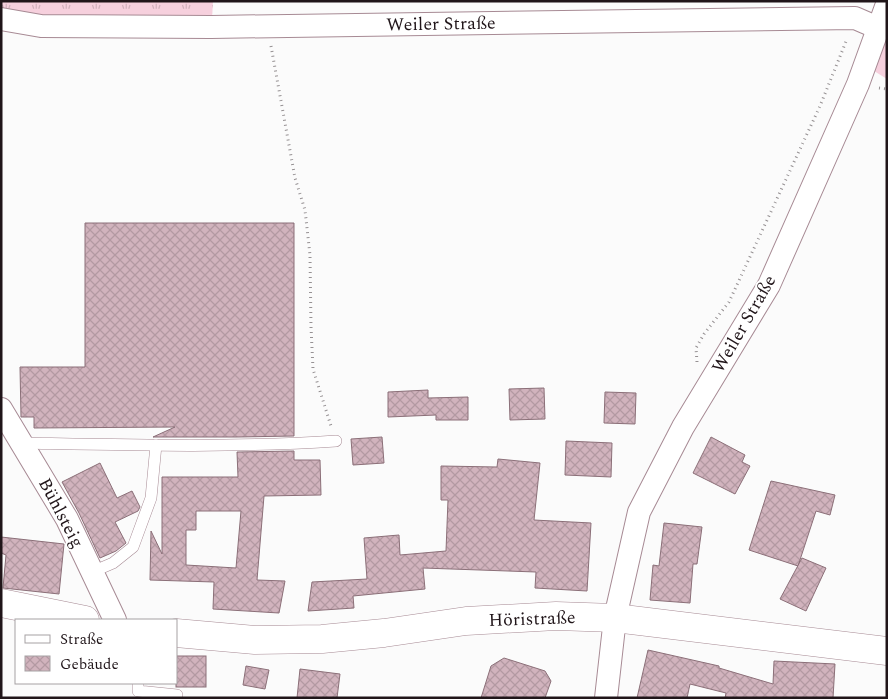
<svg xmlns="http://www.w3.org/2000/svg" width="888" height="699" font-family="Spectral,serif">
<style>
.grass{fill:url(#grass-tufts)}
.building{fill:url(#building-cross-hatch);stroke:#8b6f78;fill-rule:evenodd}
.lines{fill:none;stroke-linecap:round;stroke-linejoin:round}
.lane-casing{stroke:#a78a94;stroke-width:12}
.street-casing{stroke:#a78a94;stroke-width:24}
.secondary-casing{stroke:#a78a94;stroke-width:29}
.path{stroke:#969193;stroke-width:3;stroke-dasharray:1 4;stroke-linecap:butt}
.lane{stroke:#fff;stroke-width:11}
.street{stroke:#fff;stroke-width:22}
.secondary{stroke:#fff;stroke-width:28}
.labels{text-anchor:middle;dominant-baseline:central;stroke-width:4;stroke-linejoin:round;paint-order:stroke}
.street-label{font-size:18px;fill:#201519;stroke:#fff}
</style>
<defs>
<pattern id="grass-tufts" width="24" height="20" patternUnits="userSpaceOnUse" patternTransform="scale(1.25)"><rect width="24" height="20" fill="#f6d0dd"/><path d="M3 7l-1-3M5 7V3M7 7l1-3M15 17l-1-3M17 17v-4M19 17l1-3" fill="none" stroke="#d3b2bd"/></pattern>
<pattern id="building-cross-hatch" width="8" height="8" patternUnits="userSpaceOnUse" patternTransform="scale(1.25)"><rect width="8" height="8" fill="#d1b3bd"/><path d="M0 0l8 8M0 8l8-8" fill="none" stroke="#b399a2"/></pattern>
</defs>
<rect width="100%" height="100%" fill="#fbfbfb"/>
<!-- grass -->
<g class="grass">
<path d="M1,1H213L211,39L35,34L1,28Z"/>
<path d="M887,37V79L874,71Z"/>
</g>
<!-- building -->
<g class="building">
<path d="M85,223H294V436L237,437H153L175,427L34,428V417H21L20,367H85Z"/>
<path d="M544,388L545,419L510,420L509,389Z"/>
<path d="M428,390V398L468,397V420H436V415L388,417V392Z"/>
<path d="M605,392L636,393L635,424L604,423Z"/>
<path d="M382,437L384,463L353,465L351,439Z"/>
<path d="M711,437L745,455L742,462L750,466L735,494L693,473Z"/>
<path d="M566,441L612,443L611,477L565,475Z"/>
<path d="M294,451V460H320L321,495L264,496L257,580L285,581L279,613L213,609L214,582L150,580L151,531L162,554V477H238L237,452ZM196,511H241L236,568L186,565V530H196Z"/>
<path d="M498,459L540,463L534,520L591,523L587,591L535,588L536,572L423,568L425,589L353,596L354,608L308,611L312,582L367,579L364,538L399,535L400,555L446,551L448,500H441V466L497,467Z"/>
<path d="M100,463L117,498L132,491L140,507L138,511L115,522L126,543L116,551L100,558L79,513L62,482Z"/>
<path d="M771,481L835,495L830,515L816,511L798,566L749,550Z"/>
<path d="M664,523L702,527L697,564H693L690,603L650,600L653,565L659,566Z"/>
<path d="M1,537L64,544L59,594L3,588L6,555L1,553Z"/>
<path d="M802,558L826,568L806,611L780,599Z"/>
<path d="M648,650L719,666V668L773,684L774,661L835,664L833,698H725L726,693L690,684L687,698H637Z"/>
<rect x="176" y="656" width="30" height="31"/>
<path d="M504,658L545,671L551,681L545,698H481L491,666Z"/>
<path d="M246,666L269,670L265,689L243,685Z"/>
<path d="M300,669L340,674L337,698H297Z"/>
</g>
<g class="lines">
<defs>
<g id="lane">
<path d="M22,443C127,445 231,448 336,441"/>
<path d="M92,572L113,563L133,547L151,498L156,445"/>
<path d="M138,683V691L177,695"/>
</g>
<g id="street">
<path d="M1,19L41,26L211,27L855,18L878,28"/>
<path d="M1,409L67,519L115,620"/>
<path d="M606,698L615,618L639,512L683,427L769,285L858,84L887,4"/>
</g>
<g id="secondary">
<path d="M1,603L85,620"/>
<path d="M176,633L255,640L322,639L384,633L466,621L556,616L615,618L887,651"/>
</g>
</defs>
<!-- lane casing -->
<use href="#lane" class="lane-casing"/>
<!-- street casing -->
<use href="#street" class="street-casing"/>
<!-- secondary casing -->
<use href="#secondary" class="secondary-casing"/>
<!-- path -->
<g class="path">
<path d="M271,46L295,178L305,210L310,255L311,327L313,369L331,426"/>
<path d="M879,88L887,89"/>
<path d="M697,362L696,348L704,334L729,302L820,106L847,39"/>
</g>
<!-- lane -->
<use href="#lane" class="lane"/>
<!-- street -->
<use href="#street" class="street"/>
<!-- secondary -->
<use href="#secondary" class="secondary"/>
</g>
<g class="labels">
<!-- street labels -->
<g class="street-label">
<text transform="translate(441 24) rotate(-1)">Weiler Straße</text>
<text transform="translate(744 324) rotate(-60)">Weiler Straße</text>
<text transform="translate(61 513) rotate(62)">Bühlsteig</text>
<text transform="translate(532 619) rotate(-2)">Höristraße</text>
</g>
</g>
<!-- border -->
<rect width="888" height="699" fill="none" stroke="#201519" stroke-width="5"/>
<!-- legend -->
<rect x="15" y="619" width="162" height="65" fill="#ffffff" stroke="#a6a1a3"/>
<rect x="25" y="635" width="25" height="8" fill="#ffffff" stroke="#a6a1a3"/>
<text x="60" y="644" font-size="15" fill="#201519">Straße</text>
<rect x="25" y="656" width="25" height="15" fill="url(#building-cross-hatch)" stroke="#a6a1a3"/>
<text x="60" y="669" font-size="15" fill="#201519">Gebäude</text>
</svg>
